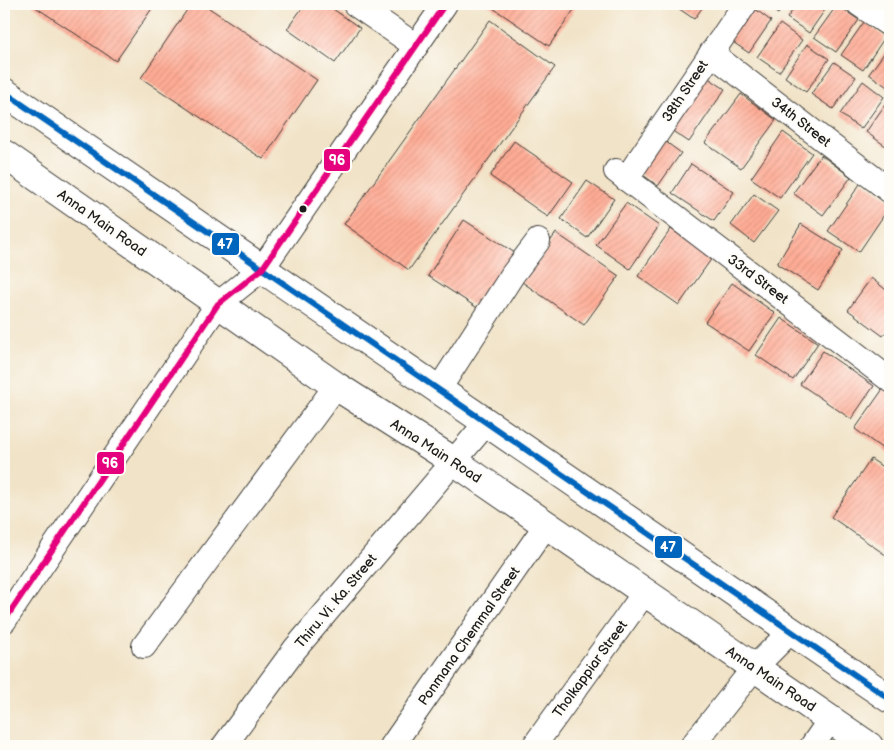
<svg xmlns="http://www.w3.org/2000/svg" width="894" height="750" font-family="'Balsamiq Sans',sans-serif">
<style>
.building{fill:url(#building-hatch)}
.lines{fill:none;stroke-linecap:round;stroke-linejoin:round}
.street-casing{stroke:#3c3a36;stroke-width:26}
.secondary-casing{stroke:#3c3a36;stroke-width:30}
.street{stroke:#fff;stroke-width:24}
.secondary{stroke:#fff;stroke-width:28}
.bus-1-casing{stroke:#fdfcf7;stroke-width:10}
.bus-2-casing{stroke:#fdfcf7;stroke-width:10}
.bus-1{stroke:#0065bd;stroke-width:6}
.bus-2{stroke:#e5007d;stroke-width:6}
.bus-dot{fill:#1c1c1c;stroke:#fdfcf7;stroke-width:2}
.labels{text-anchor:middle;dominant-baseline:central;stroke-width:4.5;stroke-linejoin:round;paint-order:stroke}
.street-label{font-size:14px;fill:#1c1c1c;stroke:#fdfcf7}
.line-badge{stroke:#fdfcf7;stroke-width:2}
.badge-label{font-size:14px;text-anchor:middle;font-weight:bold;fill:#fff}
</style>
<defs>
<pattern id="building-hatch" width="6" height="6" patternUnits="userSpaceOnUse" patternTransform="scale(1.25)"><rect width="6" height="6" fill="#ffac95"/><path d="M-1 1l2-2M0 6l6-6M5 7l2-2" fill="none" stroke="#da9380"/></pattern>
</defs>
<rect width="100%" height="100%" fill="#fdfcf7"/>
<filter id="ink" filterUnits="userSpaceOnUse"><feTurbulence type="fractalNoise" baseFrequency=".02" numOctaves="2"/><feDisplacementMap in="SourceGraphic" scale="10" xChannelSelector="R" yChannelSelector="G"/><feConvolveMatrix kernelMatrix="1 2 1 2 8 2 1 2 1" color-interpolation-filters="sRGB"/></filter>
<filter id="wash" filterUnits="userSpaceOnUse"><feTurbulence type="fractalNoise" baseFrequency=".0096" numOctaves="4" result="noise"/><feDisplacementMap in="SourceGraphic" scale="20" xChannelSelector="R" yChannelSelector="G"/><feGaussianBlur stdDeviation="1.12" result="paint"/><feColorMatrix in="noise" values="0 0 0 0 0 0 0 0 0 0 0 0 0 0 0 0 0 1.4 0 .05"/><feComposite in="paint" operator="in"/></filter>
<g filter="url(#wash)">
<rect width="100%" height="100%" fill="#f1e3c7"/>
<g id="blocks">
<!-- building -->
<g class="building">
<path d="M31,4H155L116,61Z"/>
<path d="M191,4H203L317,80L263,159L141,78Z"/>
<path d="M305,4H326L360,28L335,63L287,29Z"/>
<path d="M487,4H578L549,46Z"/>
<path d="M672,4H705L694,19Z"/>
<path d="M764,4H785L778,14Z"/>
<path d="M797,4H829L809,33L787,18Z"/>
<path d="M882,4H890V19L878,10Z"/>
<path d="M750,5L771,21L749,53L727,38Z"/>
<path d="M837,5L859,20L836,52L814,37Z"/>
<path d="M490,20L555,67L409,270L344,224Z"/>
<path d="M864,22L885,37L863,70L841,55Z"/>
<path d="M780,24L802,40L779,72L757,57Z"/>
<path d="M807,44L829,59L806,92L785,77Z"/>
<path d="M890,45V89L869,74Z"/>
<path d="M834,62L856,77L833,109L811,94Z"/>
<path d="M701,73L725,89L689,142L665,126Z"/>
<path d="M863,81L884,97L861,129L840,114Z"/>
<path d="M741,94L776,120L741,168L705,143Z"/>
<path d="M889,99L890,100V143L887,147L866,132Z"/>
<path d="M783,132L812,153L780,198L751,178Z"/>
<path d="M662,139L681,153L658,186L639,172Z"/>
<path d="M514,141L573,182L548,217L490,176Z"/>
<path d="M821,155L851,177L823,215L793,193Z"/>
<path d="M691,164L734,192L714,221L672,193Z"/>
<path d="M587,181L614,199L587,238L561,219Z"/>
<path d="M862,181L890,200V206L859,252L828,231Z"/>
<path d="M754,194L778,211L754,243L731,225Z"/>
<path d="M626,203L659,226L630,269L596,245Z"/>
<path d="M464,220L515,253L479,309L428,276Z"/>
<path d="M801,224L843,250L818,290L777,264Z"/>
<path d="M671,229L712,258L679,305L638,276Z"/>
<path d="M556,233L619,276L584,325L522,282Z"/>
<path d="M871,278L890,293V327L883,336L848,310Z"/>
<path d="M732,283L775,313L749,351L705,322Z"/>
<path d="M781,318L818,343L793,380L756,355Z"/>
<path d="M823,351L874,386L851,419L800,384Z"/>
<path d="M885,386L890,390V454L855,429Z"/>
<path d="M871,459L890,472V558L831,517Z"/>
</g>
</g>
</g>
<g filter="url(#ink)">
<use href="#blocks" fill-opacity="0" stroke="#3c3a36" stroke-width="1"/>
<g class="lines">
<defs>
<g id="street">
<path d="M355,4L416,46"/>
<path d="M859,4L890,25"/>
<path d="M711,53L890,191"/>
<path d="M616,171L890,380"/>
<path d="M626,179L745,4"/>
<path d="M439,389L513,274L538,241"/>
<path d="M4,621L218,304L262,269L445,4"/>
<path d="M144,646L336,386"/>
<path d="M224,746L295,649L487,422"/>
<path d="M392,746L546,525"/>
<path d="M534,746L645,592"/>
<path d="M692,746L754,668L791,631"/>
<path d="M812,746L830,720"/>
</g>
<g id="secondary">
<path d="M4,92L890,699"/>
<path d="M4,154L336,386L455,462L869,746"/>
</g>
</defs>
<!-- street casing -->
<use href="#street" class="street-casing"/>
<!-- secondary casing -->
<use href="#secondary" class="secondary-casing"/>
<!-- street -->
<use href="#street" class="street"/>
<!-- secondary -->
<use href="#secondary" class="secondary"/>
<defs>
<path id="bus-1" d="M4,92L890,699"/>
<path id="bus-2" d="M4,621L218,304L262,269L445,4"/>
</defs>
<!-- bus-1 casing -->
<use href="#bus-1" class="bus-1-casing"/>
<!-- bus-2 casing -->
<use href="#bus-2" class="bus-2-casing"/>
<!-- bus-1 -->
<use href="#bus-1" class="bus-1"/>
<!-- bus-2 -->
<use href="#bus-2" class="bus-2"/>
</g>
</g>
<!-- markers -->
<circle class="bus-dot" cx="303" cy="209" r="4.5"/>
<g class="labels">
<!-- street labels -->
<g class="street-label">
<text transform="translate(685 91) rotate(-56)">38th Street</text>
<text transform="translate(801 122) rotate(38)">34th Street</text>
<text transform="translate(102 223) rotate(35)">Anna Main Road</text>
<text transform="translate(758 279) rotate(37)">33rd Street</text>
<text transform="translate(436 451) rotate(33)">Anna Main Road</text>
<text transform="translate(336 601) rotate(-50)">Thiru. Vi. Ka. Street</text>
<text transform="translate(469 636) rotate(-55)">Ponmana Chemmal Street</text>
<text transform="translate(590 669) rotate(-54)">Tholkappiar Street</text>
<text transform="translate(771 679) rotate(34)">Anna Main Road</text>
</g>
</g>
<g class="line-badge">
<rect x="323" y="148" width="28" height="24" rx="5" fill="#e5007d"/>
<rect x="211" y="232" width="29" height="24" rx="5" fill="#0065bd"/>
<rect x="96" y="451" width="29" height="24" rx="5" fill="#e5007d"/>
<rect x="654" y="535" width="29" height="24" rx="5" fill="#0065bd"/>
</g>
<g class="badge-label">
<text x="337" y="165">96</text>
<text x="225" y="249">47</text>
<text x="110" y="468">96</text>
<text x="668" y="552">47</text>
</g>
<!-- margin -->
<rect width="894" height="750" fill="none" stroke="#fdfcf7" stroke-width="20"/>
</svg>
